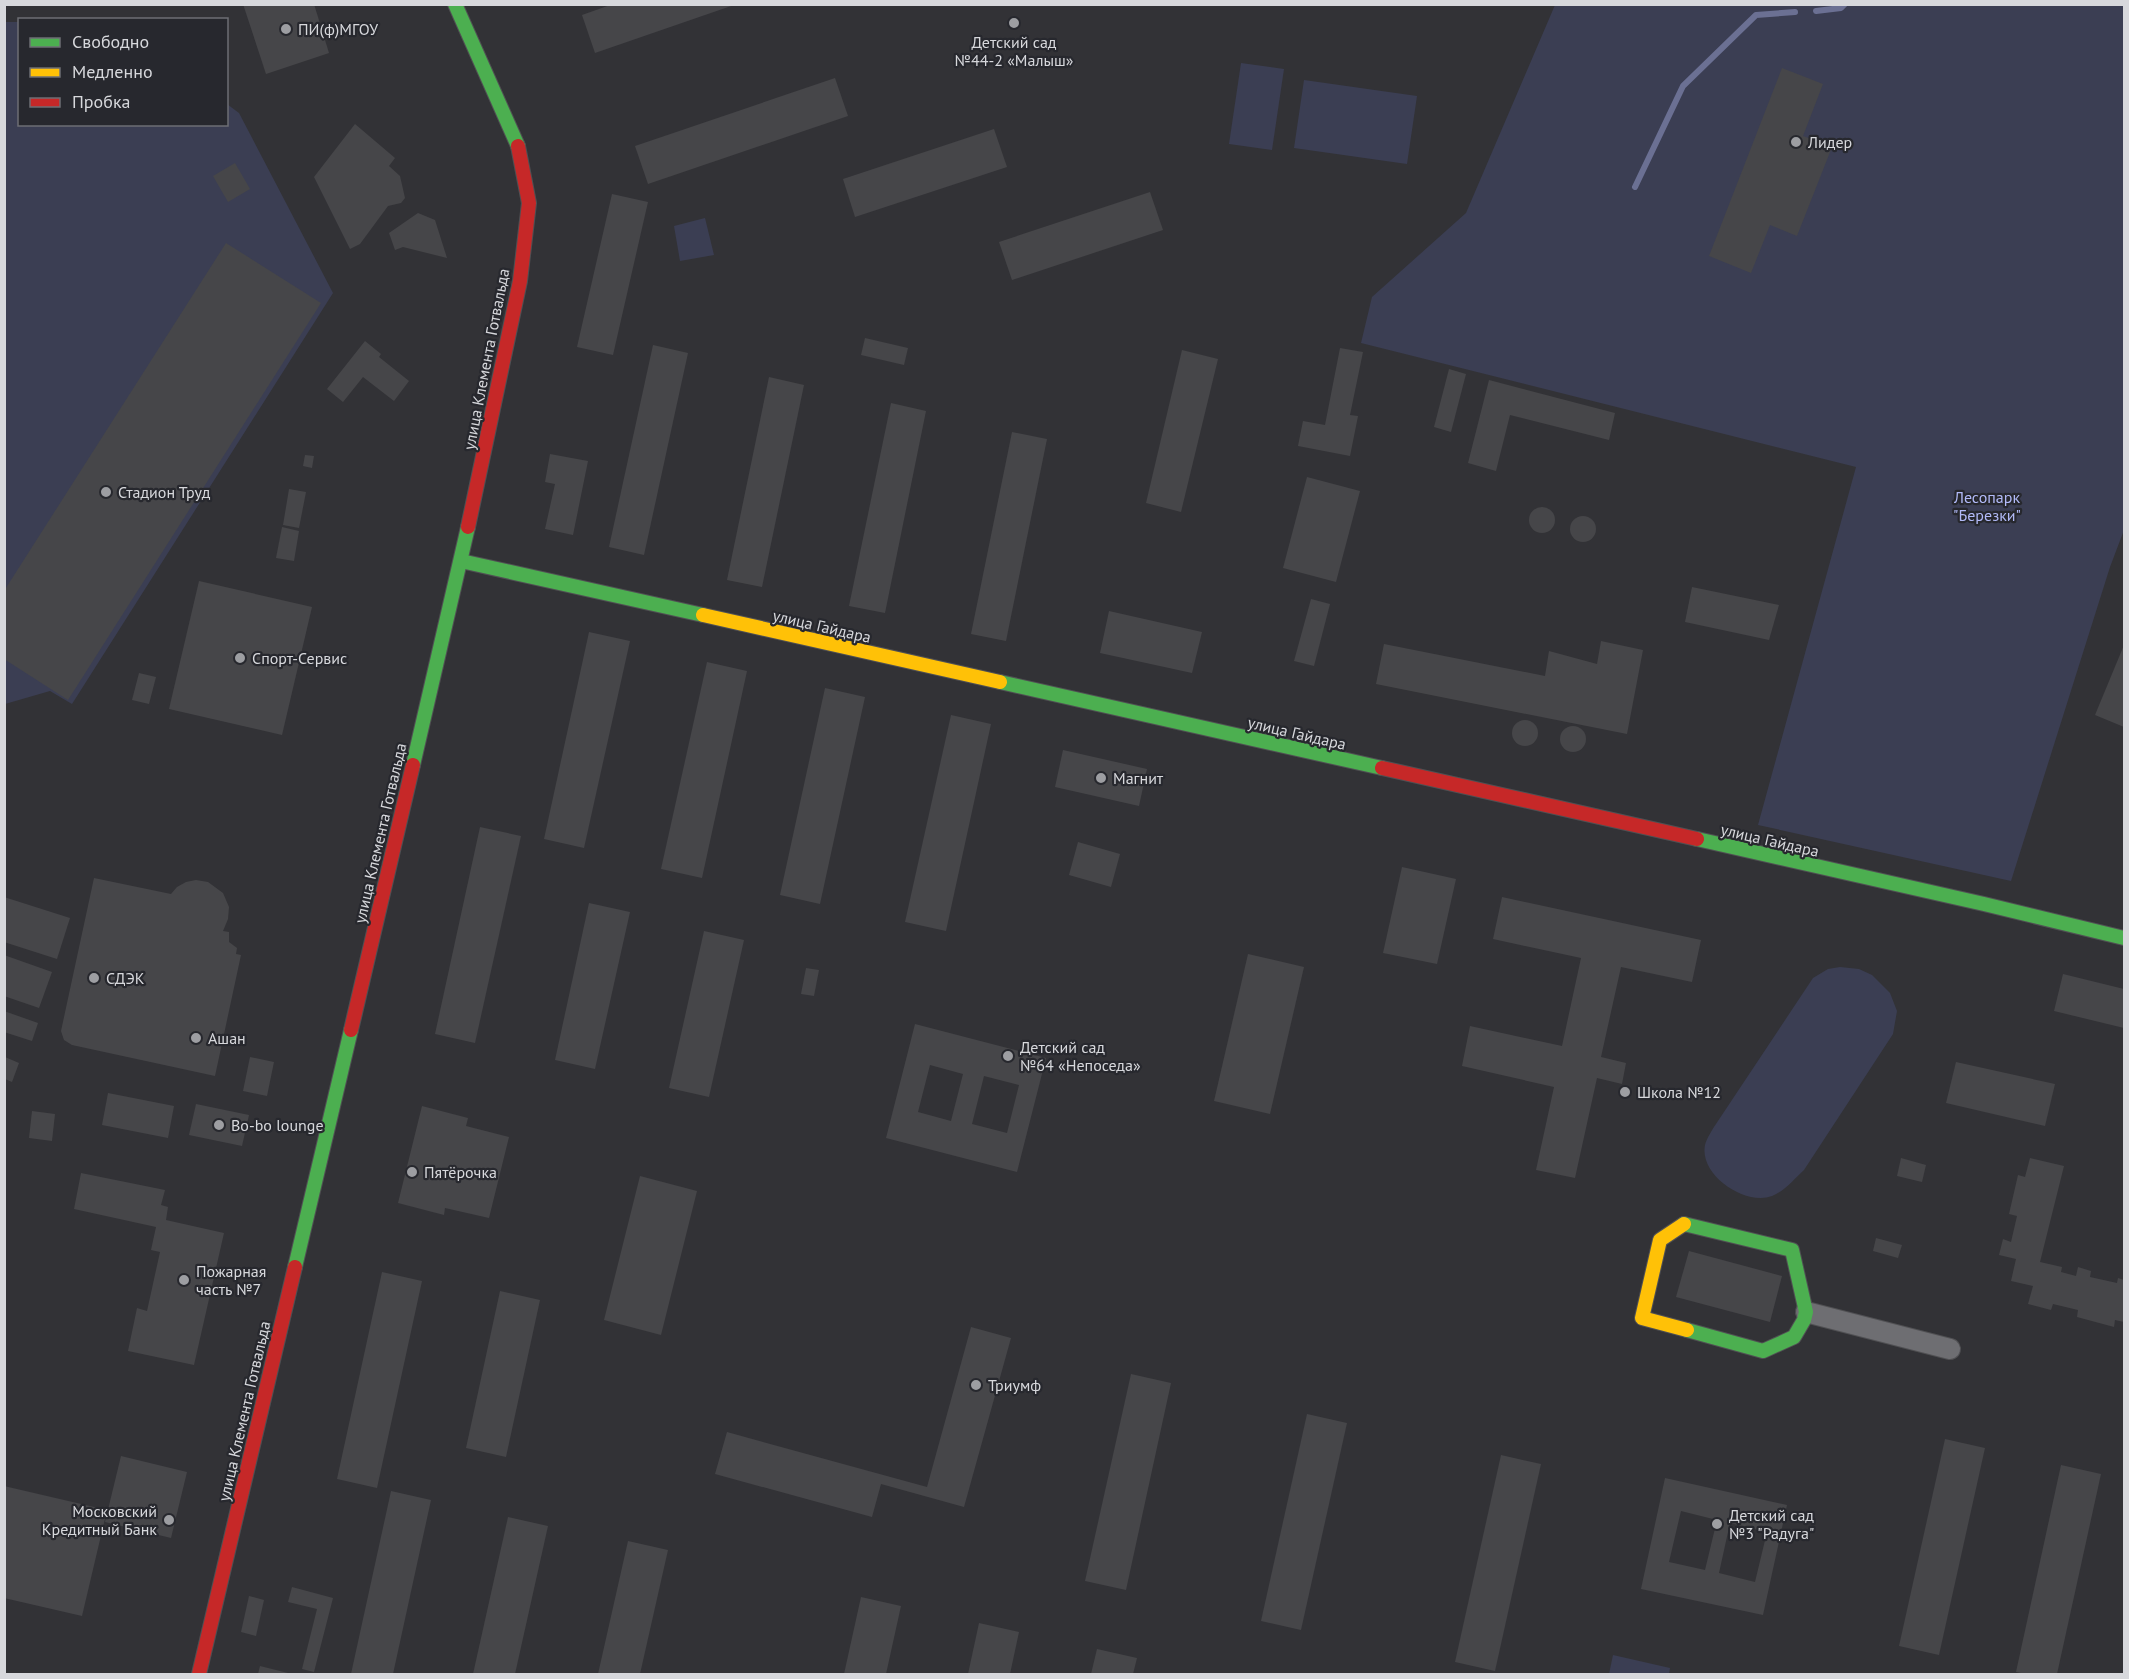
<svg xmlns="http://www.w3.org/2000/svg" width="2129" height="1679" font-family="'PT Sans',sans-serif">
<style>
.green{fill:#3b3e53}
.lines{fill:none;stroke-linecap:round;stroke-linejoin:round}
.stream{stroke:#6b7093;stroke-width:6}
.building{fill:#464649;fill-rule:evenodd}
.street-casing{stroke:#505053;stroke-width:22}
.fast-casing{stroke:#505053;stroke-width:16}
.slow-casing{stroke:#505053;stroke-width:16}
.jam-casing{stroke:#505053;stroke-width:16}
.street{stroke:#6e6e72;stroke-width:20}
.fast{stroke:#4caf50;stroke-width:14}
.slow{stroke:#ffc107;stroke-width:14}
.jam{stroke:#c62828;stroke-width:14}
.poi-dot{fill:#9d9ea2;stroke:#27282e;stroke-width:2}
.labels{text-anchor:middle;dominant-baseline:central;stroke-width:4.5;stroke-linejoin:round;paint-order:stroke}
.poi-label{font-size:16px;fill:#d7d8dc;stroke:#27282e;text-anchor:start}
.street-label{font-size:16px;fill:#d7d8dc;stroke:#27282e}
.park-label{font-size:16px;fill:#b2baf8;stroke:#27282e}
</style>
<rect width="100%" height="100%" fill="#323236"/>
<!-- green -->
<g class="green">
<path d="M1555,5H2124V530L2110,567L2011,881L1758,825L1856,467L1361,343L1372,297L1466,213Z"/>
<path d="M4,22H19L20,124H226L227,104L239,113L333,293L72,704L50,691L5,704Z"/>
<path d="M1241,63L1284,69L1272,150L1229,144Z"/>
<path d="M1304,80L1417,96L1407,164L1294,148Z"/>
<path d="M705,218L714,255L680,261L674,226Z"/>
<path d="M1840,967L1859,969L1872,975L1890,993L1897,1011L1893,1034L1804,1170C1794,1179 1785,1191 1772,1196C1745,1206 1699,1175 1705,1145C1707,1138 1712,1130 1716,1124L1813,978L1828,969Z"/>
<path d="M1613,1655L1670,1668L1669,1674H1609Z"/>
</g>
<g class="lines">
<!-- stream -->
<g class="stream">
<path d="M1816,11L1841,8L1845,4"/>
<path d="M1635,187L1683,86L1756,15L1795,12"/>
</g>
</g>
<!-- building -->
<g class="building">
<path d="M243,4H314L329,53L266,74Z"/>
<path d="M613,4H734V5L595,53L582,15Z"/>
<path d="M1782,68L1823,84L1803,136L1832,147L1797,236L1770,225L1751,273L1709,256Z"/>
<path d="M835,78L848,116L648,184L635,146Z"/>
<path d="M355,124L395,158L389,166L400,176L405,198L401,203L388,206L360,244L350,249L314,177Z"/>
<path d="M994,129L1007,167L855,217L843,179Z"/>
<path d="M235,163L250,189L228,202L213,176Z"/>
<path d="M1150,192L1163,230L1012,280L999,242Z"/>
<path d="M612,194L648,202L613,355L577,347Z"/>
<path d="M418,213L435,220L447,258L403,247L395,250L389,233Z"/>
<path d="M226,243L321,303L68,700L4,659V591Z"/>
<path d="M865,338L908,348L904,365L861,355Z"/>
<path d="M365,341L381,354L379,357L409,381L394,401L363,377L343,402L327,389Z"/>
<path d="M653,345L688,353L644,555L609,547Z"/>
<path d="M1340,348L1363,352L1350,415L1358,416L1350,456L1298,446L1303,421L1325,425Z"/>
<path d="M1182,350L1218,359L1181,512L1146,503Z"/>
<path d="M1449,369L1466,374L1451,432L1434,427Z"/>
<path d="M769,377L804,385L762,587L727,580Z"/>
<path d="M1489,380L1615,413L1609,440L1510,415L1496,471L1468,463Z"/>
<path d="M891,403L926,411L885,613L849,606Z"/>
<path d="M1012,432L1047,439L1006,641L971,634Z"/>
<path d="M550,454L588,461L573,535L545,529L555,484L545,482Z"/>
<path d="M305,455L314,456L312,468L303,466Z"/>
<path d="M1307,477L1360,491L1336,582L1283,568Z"/>
<path d="M289,489L306,492L299,528L283,525Z"/>
<circle cx="1542" cy="520" r="13"/>
<circle cx="1583" cy="529" r="13"/>
<path d="M282,527L299,531L294,561L276,558Z"/>
<path d="M199,581L312,607L282,735L169,709Z"/>
<path d="M1692,587L1779,605L1769,640L1685,622Z"/>
<path d="M1311,599L1330,604L1314,666L1294,661Z"/>
<path d="M1109,611L1202,632L1192,673L1100,653Z"/>
<path d="M589,632L630,641L584,848L544,839Z"/>
<path d="M1601,641L1643,650L1627,734L1376,684L1384,644L1545,676L1549,651L1597,664Z"/>
<path d="M2124,645V727L2095,715Z"/>
<path d="M707,662L747,671L702,878L661,869Z"/>
<path d="M139,673L156,677L149,704L132,700Z"/>
<path d="M825,688L865,697L820,904L780,895Z"/>
<path d="M951,715L991,724L946,931L905,922Z"/>
<circle cx="1525" cy="733" r="13"/>
<circle cx="1573" cy="739" r="13"/>
<path d="M1063,750L1147,769L1139,806L1055,787Z"/>
<path d="M480,827L521,836L475,1043L435,1034Z"/>
<path d="M1078,842L1120,854L1111,887L1069,875Z"/>
<path d="M1402,867L1456,879L1437,964L1383,953Z"/>
<path d="M94,878L171,894L177,887L186,882L196,880L208,882L223,893L229,907L228,919L223,931L229,932V942L237,948L236,954L241,955L215,1076L72,1045L64,1040L61,1031Z"/>
<path d="M4,897L70,918L57,959L4,942Z"/>
<path d="M1502,897L1701,940L1692,982L1621,967L1601,1057L1626,1063L1622,1084L1597,1078L1575,1178L1536,1170L1554,1087L1462,1066L1470,1026L1562,1046L1581,958L1493,939Z"/>
<path d="M589,903L630,912L595,1069L555,1060Z"/>
<path d="M704,931L744,940L709,1097L669,1088Z"/>
<path d="M1248,954L1304,967L1270,1114L1214,1101Z"/>
<path d="M4,955L52,972L39,1008L4,996Z"/>
<path d="M806,968L819,970L814,996L801,994Z"/>
<path d="M2063,974L2124,989V1028L2054,1011Z"/>
<path d="M4,1011L38,1023L32,1041L4,1032Z"/>
<path d="M915,1024L1046,1058L1017,1172L886,1138ZM930,1065L963,1074L951,1121L918,1112ZM984,1076L1019,1085L1007,1133L972,1124Z"/>
<path d="M5,1057L19,1063L12,1082L5,1079Z"/>
<path d="M250,1057L274,1062L267,1096L243,1091Z"/>
<path d="M1956,1062L2055,1084L2045,1126L1946,1103Z"/>
<path d="M108,1093L174,1106L168,1138L102,1125Z"/>
<path d="M196,1104L249,1115L242,1146L189,1135Z"/>
<path d="M422,1106L468,1118L466,1126L509,1137L489,1218L445,1208L444,1215L398,1203Z"/>
<path d="M32,1111L55,1114L52,1141L29,1138Z"/>
<path d="M1901,1158L1926,1165L1922,1182L1897,1176Z"/>
<path d="M2030,1158L2064,1166L2040,1262L2062,1267L2061,1272L2076,1276L2078,1267L2091,1271L2090,1277L2117,1283L2118,1278L2124,1280V1322L2115,1320L2114,1327L2077,1317L2078,1310L2053,1304L2051,1310L2028,1304L2033,1286L2011,1281L2016,1259L1999,1255L2003,1239L2011,1242L2017,1216L2009,1214L2018,1175L2025,1177Z"/>
<path d="M81,1173L165,1190L161,1205L168,1207L166,1220L224,1233L194,1365L128,1351L137,1308L147,1311L160,1252L151,1250L156,1227L74,1209Z"/>
<path d="M640,1176L697,1191L661,1335L604,1320Z"/>
<path d="M1876,1238L1902,1245L1898,1258L1873,1251Z"/>
<path d="M1689,1251L1782,1276L1770,1322L1676,1297Z"/>
<path d="M382,1272L422,1281L377,1488L337,1479Z"/>
<path d="M500,1291L540,1300L506,1457L466,1448Z"/>
<path d="M971,1327L1011,1338L964,1507L881,1484L872,1517L715,1474L727,1432L927,1487Z"/>
<path d="M1131,1374L1171,1383L1126,1590L1085,1581Z"/>
<path d="M1307,1414L1347,1423L1301,1630L1261,1621Z"/>
<path d="M1945,1439L1985,1448L1939,1655L1899,1646Z"/>
<path d="M1501,1455L1541,1464L1495,1671L1455,1662Z"/>
<path d="M121,1456L187,1472L171,1538L105,1522Z"/>
<path d="M2061,1465L2101,1474L2057,1674H2026L2016,1672Z"/>
<path d="M1665,1478L1787,1505L1763,1615L1641,1589ZM1681,1511L1717,1520L1705,1570L1669,1562ZM1730,1523L1767,1532L1755,1582L1719,1573Z"/>
<path d="M4,1486L107,1510L82,1616L4,1598Z"/>
<path d="M391,1491L431,1500L393,1674H351Z"/>
<path d="M508,1517L548,1526L515,1674H473Z"/>
<path d="M628,1541L668,1550L640,1674H598Z"/>
<path d="M292,1587L333,1598L314,1672L302,1669L317,1609L288,1602Z"/>
<path d="M249,1596L264,1600L256,1636L241,1632Z"/>
<path d="M861,1597L901,1606L886,1674H844Z"/>
<path d="M979,1623L1019,1632L1010,1674H968Z"/>
<path d="M1097,1649L1137,1658L1133,1674H1091Z"/>
<path d="M260,1666L292,1674H258Z"/>
</g>
<g class="lines">
<defs>
<path id="street" d="M1806,1312L1950,1349"/>
<g id="fast">
<path d="M455,4L518,146"/>
<path d="M461,561L703,615"/>
<path d="M1000,682L1382,768"/>
<path d="M413,765L468,527"/>
<path d="M1697,839L1984,904L2124,938"/>
<path d="M1684,1224L1792,1250L1806,1312L1804,1320L1794,1337L1763,1351L1687,1330"/>
<path d="M295,1267L351,1030"/>
</g>
<g id="slow">
<path d="M703,615L1000,682"/>
<path d="M1684,1224L1660,1240L1642,1318L1687,1330"/>
</g>
<g id="jam">
<path d="M468,527L520,281L529,203L518,146"/>
<path d="M1382,768L1697,839"/>
<path d="M351,1030L413,765"/>
<path d="M199,1674L295,1267"/>
</g>
</defs>
<!-- street casing -->
<use href="#street" class="street-casing"/>
<!-- fast casing -->
<use href="#fast" class="fast-casing"/>
<!-- slow casing -->
<use href="#slow" class="slow-casing"/>
<!-- jam casing -->
<use href="#jam" class="jam-casing"/>
<!-- street -->
<use href="#street" class="street"/>
<!-- fast -->
<use href="#fast" class="fast"/>
<!-- slow -->
<use href="#slow" class="slow"/>
<!-- jam -->
<use href="#jam" class="jam"/>
</g>
<!-- markers -->
<g class="poi-dot">
<circle cx="1014" cy="23" r="6"/>
<circle cx="286" cy="29" r="6"/>
<circle cx="1796" cy="142" r="6"/>
<circle cx="106" cy="492" r="6"/>
<circle cx="240" cy="658" r="6"/>
<circle cx="1101" cy="778" r="6"/>
<circle cx="94" cy="978" r="6"/>
<circle cx="196" cy="1038" r="6"/>
<circle cx="1008" cy="1056" r="6"/>
<circle cx="1625" cy="1092" r="6"/>
<circle cx="219" cy="1125" r="6"/>
<circle cx="412" cy="1172" r="6"/>
<circle cx="184" cy="1280" r="6"/>
<circle cx="976" cy="1385" r="6"/>
<circle cx="169" cy="1520" r="6"/>
<circle cx="1717" cy="1524" r="6"/>
</g>
<g class="labels">
<!-- poi labels -->
<g class="poi-label">
<text x="298" y="29">ПИ(ф)МГОУ</text>
<text x="1014" y="42" text-anchor="middle">Детский сад<tspan x="1014" dy="18">№44-2 «Малыш»</tspan></text>
<text x="1808" y="142">Лидер</text>
<text x="118" y="492">Стадион Труд</text>
<text x="252" y="658">Спорт-Сервис</text>
<text x="1113" y="778">Магнит</text>
<text x="106" y="978">СДЭК</text>
<text x="208" y="1038">Ашан</text>
<text x="1020" y="1047">Детский сад<tspan x="1020" dy="18">№64 «Непоседа»</tspan></text>
<text x="1637" y="1092">Школа №12</text>
<text x="231" y="1125">Bo-bo lounge</text>
<text x="424" y="1172">Пятёрочка</text>
<text x="196" y="1271">Пожарная<tspan x="196" dy="18">часть №7</tspan></text>
<text x="988" y="1385">Триумф</text>
<text x="157" y="1511" text-anchor="end">Московский<tspan x="157" dy="18">Кредитный Банк</tspan></text>
<text x="1729" y="1515">Детский сад<tspan x="1729" dy="18">№3 "Радуга"</tspan></text>
</g>
<!-- street labels -->
<g class="street-label">
<text transform="translate(486 359) rotate(-79)">улица Клемента Готвальда</text>
<text transform="translate(822 626) rotate(13)">улица Гайдара</text>
<text transform="translate(1297 733) rotate(13)">улица Гайдара</text>
<text transform="translate(380 833) rotate(-77)">улица Клемента Готвальда</text>
<text transform="translate(1770 840) rotate(13)">улица Гайдара</text>
<text transform="translate(244 1411) rotate(-77)">улица Клемента Готвальда</text>
</g>
<!-- park labels -->
<g class="park-label">
<text x="1987" y="497">Лесопарк<tspan x="1987" dy="18">"Березки"</tspan></text>
</g>
</g>
<!-- border -->
<rect width="2129" height="1679" fill="none" stroke="#d7d8dc" stroke-width="12"/>
<!-- legend -->
<rect x="18" y="18" width="210" height="108" fill="#27282e" stroke="#6d6e74" stroke-width="1.5"/>
<rect x="30" y="38" width="30" height="9" fill="#4caf50" stroke="#6d6e74" stroke-width="1.5"/>
<text x="72" y="48" font-size="18" fill="#d7d8dc">Свободно</text>
<rect x="30" y="68" width="30" height="9" fill="#ffc107" stroke="#6d6e74" stroke-width="1.5"/>
<text x="72" y="78" font-size="18" fill="#d7d8dc">Медленно</text>
<rect x="30" y="98" width="30" height="9" fill="#c62828" stroke="#6d6e74" stroke-width="1.5"/>
<text x="72" y="108" font-size="18" fill="#d7d8dc">Пробка</text>
</svg>
